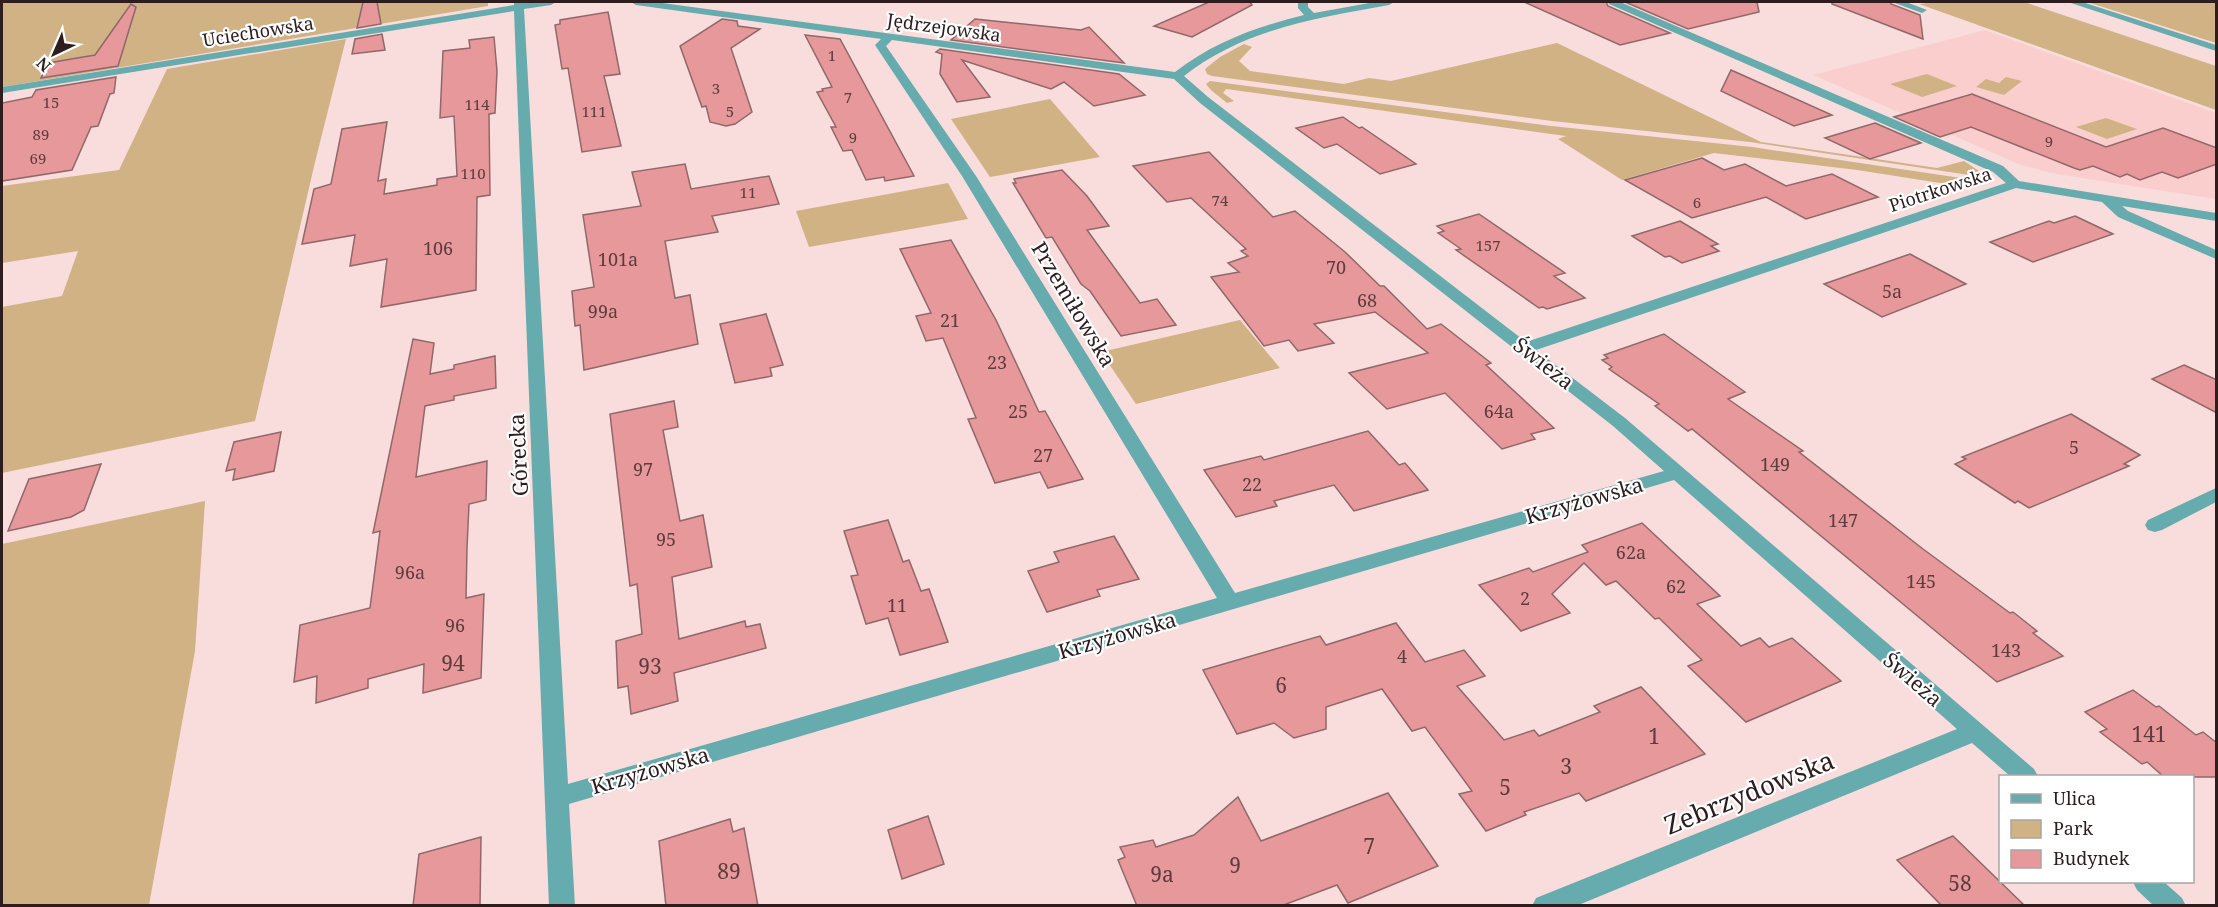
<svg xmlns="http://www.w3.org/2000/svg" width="2218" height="907" font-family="'Noto Serif',serif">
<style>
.built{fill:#fbcece}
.green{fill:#d0b285}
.building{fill:#e7989a;stroke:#916869;stroke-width:1.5}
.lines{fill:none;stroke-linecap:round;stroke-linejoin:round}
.minor{fill:#66abad;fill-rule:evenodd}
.labels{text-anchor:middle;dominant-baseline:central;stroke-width:4.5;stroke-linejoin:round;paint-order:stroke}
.far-number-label{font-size:15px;fill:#5c3c3d}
.far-street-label{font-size:18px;fill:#2e1d1e;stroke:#fff}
.number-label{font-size:18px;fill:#5c3c3d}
.street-label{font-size:21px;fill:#2e1d1e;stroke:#fff}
.near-number-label{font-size:21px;fill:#5c3c3d}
.near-street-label{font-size:26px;fill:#2e1d1e;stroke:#fff}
</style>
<rect width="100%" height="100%" fill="#f9dcdc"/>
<!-- built -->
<path class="built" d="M1985,30L2216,113V199L2056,174L2021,165L1813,75Z"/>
<!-- green -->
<g class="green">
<path d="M2,2H488V6L2,87Z"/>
<path d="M1934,2H2024L2216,66V110L1919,4Z"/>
<path d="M2087,2H2216V44V43Z"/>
<path d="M346,39L315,162L255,421L2,473V307L62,296L78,251L2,263V186L119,170L167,69Z"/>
<path d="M1557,43L1761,142L1937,168L1964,161L1979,171L1976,176L1750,142L1552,121L1212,76L1207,74L1205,69L1220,57L1244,44L1252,47L1239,61L1250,71L1344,84L1369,78L1391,81Z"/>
<path d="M1927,74L1957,86L1922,97L1890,84Z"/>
<path d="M2006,77L2022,81L2004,95L1976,87L1986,79L1999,83Z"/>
<path d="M1210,81L1551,126L1752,147L1981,181L1978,186L1972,188L1857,170L1714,153L1622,180L1558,139L1566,136L1226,89L1223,93L1234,101L1227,103L1211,90L1206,84Z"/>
<path d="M1050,99L1100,157L990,177L951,119Z"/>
<path d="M2106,118L2137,129L2107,139L2076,127Z"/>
<path d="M948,183L968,219L809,247L796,211Z"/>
<path d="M1240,320L1280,368L1136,404L1101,352Z"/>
<path d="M205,501L195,651L149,905H2V544Z"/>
</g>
<!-- building -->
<g class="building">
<path d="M363,2H377L381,24L357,28Z"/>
<path d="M1209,2H1250L1252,5L1192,37L1154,26Z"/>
<path d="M1524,2H1606L1608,6L1670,33L1620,45Z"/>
<path d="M1625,2H1757L1759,12L1688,29Z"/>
<path d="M1832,2H1890L1891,4L1920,15L1923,39L1832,4Z"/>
<path d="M131,4L136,7L118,66L41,78L48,63L95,55Z"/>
<path d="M608,12L620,74L604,76L621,146L582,152L568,68L562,69L555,25L560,24V20Z"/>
<path d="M722,19L737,21L738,26L760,29L731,48L752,112L735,124L726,126L710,122L706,106L702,107L680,46Z"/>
<path d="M975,19L1081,30L1089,27L1124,63L951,40Z"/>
<path d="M382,34L385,50L352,54L355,39Z"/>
<path d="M805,35L840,39L914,176L885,181L884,177L866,180L852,150L843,151L831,127H836L817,92L823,91L822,89L832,87Z"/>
<path d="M494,37L497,71L495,113L489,114L490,195L477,197L476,290L381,307L387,259L350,266L355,235L302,244L314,189L331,184L342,129L387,122L378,181L386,179L384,194L437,185V179L457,176L454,116L440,118L443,51L470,48L469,40Z"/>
<path d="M940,49L1119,74L1145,95L1094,106L1064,82L1051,89L962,60L990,97L957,102L940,74L942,54L936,52Z"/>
<path d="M1731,70L1832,115L1794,126L1721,91Z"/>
<path d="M116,77L114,93L110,94L98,126L91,127L72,170L2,181V103L32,97L36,90Z"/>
<path d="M1972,94L2106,147L2163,128L2217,148V164L2178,178L2162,172L2140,180L2127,174L2120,177L2093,166L2080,170L2074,168L1971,127L1940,137L1894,117Z"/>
<path d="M1343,117L1359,128L1362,127L1416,164L1380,174L1337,144L1324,148L1296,128Z"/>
<path d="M1875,123L1921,143L1870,159L1825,138Z"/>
<path d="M1209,152L1273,217L1295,211L1345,252L1380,286H1384L1427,329L1441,324L1491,363L1486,365L1554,428L1531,434L1535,439L1502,449L1445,393L1387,409L1349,373L1428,353L1375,312L1314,324L1334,343L1298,351L1289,340L1264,346L1211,277L1239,272L1228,263L1248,256L1241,251L1246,249L1191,198L1167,202L1133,166Z"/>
<path d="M1702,158L1724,170L1745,164L1786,186L1832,174L1878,197L1806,219L1766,197L1692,218L1625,180Z"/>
<path d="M685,164L691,189L769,176L779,204L712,216L718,232L665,241L675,298L690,295L698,344L584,370L580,325L575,326L572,291L594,287L583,215L641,206L632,172Z"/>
<path d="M1062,170L1087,196L1109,226L1087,230L1140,303L1157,299L1176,325L1121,336L1090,291L1081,284L1052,237L1046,238L1013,183H1016L1014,179Z"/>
<path d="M1479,214L1565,273L1554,276L1585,298L1547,309L1543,307L1539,308L1456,250L1461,249L1438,233L1444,231L1437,226Z"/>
<path d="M2075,216L2113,234L2033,262L1990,242L2049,221L2054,223Z"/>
<path d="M1680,221L1718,244L1711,246L1719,251L1682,263L1670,256L1665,257L1632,236Z"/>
<path d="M951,240L996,320L1039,412L1045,411L1083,479L1048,488L1040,472L995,483L968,419L976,418L943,338L926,341L916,316L931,313L900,249Z"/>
<path d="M1910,254L1966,284L1882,317L1824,284Z"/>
<path d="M766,314L783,365L770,368L772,376L735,383L720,324Z"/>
<path d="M1664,334L1745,392L1728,399L1803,451L1799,452L1923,549L2010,613L2013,612L2037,631L2033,633L2063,656L1997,682L1692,429L1688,431L1655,406L1659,404L1609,369L1612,367L1602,360L1608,358L1604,355Z"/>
<path d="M413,339L434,343L430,374L454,369V365L495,356L496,388L454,396V400L425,406L416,477L487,461L486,500L469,504L467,548L466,598L484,594L481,678L423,693L424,664L368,679V688L316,703L317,676L294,682L300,625L370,608L380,531L373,533Z"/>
<path d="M2184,365L2217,380V413L2152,379Z"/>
<path d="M674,401L678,427L663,430L680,521L703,515L712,567L672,577L679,639L745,621L746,627L760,624L766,648L674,673L678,701L631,714L628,686L618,688L616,641L642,634L637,584L630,586L610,414Z"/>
<path d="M2071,414L2140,455L2124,464L2129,466L2029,508L2018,501L2015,503L1955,464L1966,459L1962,457Z"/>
<path d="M1368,431L1399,465L1405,463L1428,490L1354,511L1334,485L1274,501L1277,506L1236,517L1204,470L1261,456L1264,460Z"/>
<path d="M281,432L274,471L233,480L235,469L226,471L234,442Z"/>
<path d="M101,464L84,510L71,517L8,531L29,479Z"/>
<path d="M888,520L903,562L909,560L921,591L929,589L948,642L900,655L888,618L866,624L851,576L858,575L844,531Z"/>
<path d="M1642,523L1720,596L1697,604L1741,646L1760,638L1769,647L1792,638L1841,681L1746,722L1688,666L1702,660L1659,618L1655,619L1616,581L1606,585L1584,563L1552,594L1570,613L1521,631L1479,585L1529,568L1533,572L1588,552L1582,545Z"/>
<path d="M1114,536L1139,579L1097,590L1100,596L1047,612L1028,571L1059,562L1054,552Z"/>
<path d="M1396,623L1425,662L1464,650L1485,676L1457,686L1504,740L1534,730L1539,736L1600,712L1594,706L1641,687L1705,754L1586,801L1579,793L1524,812L1526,815L1486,831L1459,794L1472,791L1425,727L1412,731L1382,689L1326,707V729L1294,738L1274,723L1237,734L1203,670L1320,636L1326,645Z"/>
<path d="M2133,690L2156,707L2159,706L2196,735L2203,732L2217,743V777H2164L2147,762L2142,764L2100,732L2107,729L2085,712Z"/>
<path d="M1388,793L1438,866L1348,903L1337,885L1281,906H1137L1118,860L1125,857L1120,847L1153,840L1156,847L1194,835L1238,797L1261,841Z"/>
<path d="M928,816L944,864L902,879L888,830Z"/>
<path d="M730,819L733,832L744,828L758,906H666L659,841Z"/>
<path d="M1953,836L2025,906H1942L1897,860Z"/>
<path d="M481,837L480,906H413L419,854Z"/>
</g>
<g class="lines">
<!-- minor -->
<g class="minor">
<path d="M514,2H556L551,5L524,9L568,784L1217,598L962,176L875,45L881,39L636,5L631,2H655L1175,72C1214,42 1256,27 1304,15L1298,8V2H1308V7L1314,13L1375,2H1394L1389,5C1316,18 1244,29 1184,76L1208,97L1526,342L2006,183L1993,172L1609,4L1608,2H1620L2003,166L2019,181L2216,213V221L2122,206L2128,211L2216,250V259L2118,217L2102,202L2016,188L1536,350L1625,418L2034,769L2038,776H2010L1972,743L1576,906H1532L1536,898L1957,729L1674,480L569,804L575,906H549L514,11L2,93V87L514,5ZM892,40L1174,79L1200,103L1613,426L1664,471L1235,593L976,176L886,46Z"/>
<path d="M1892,2H1906L1927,10L1922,13Z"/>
<path d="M2068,2H2082L2216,45V51Z"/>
<path d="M2216,488V502L2162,530L2155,532L2148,530L2145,525L2148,520Z"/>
<path d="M2133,882H2164L2182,898L2186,906H2154L2137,890Z"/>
</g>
</g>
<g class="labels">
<!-- far-number labels -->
<g class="far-number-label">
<text x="832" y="55">1</text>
<text x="716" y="88">3</text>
<text x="848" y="97">7</text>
<text x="51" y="102">15</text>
<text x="477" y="104">114</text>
<text x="594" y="111">111</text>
<text x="730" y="111">5</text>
<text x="41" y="134">89</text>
<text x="853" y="137">9</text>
<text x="2049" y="141">9</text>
<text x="38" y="158">69</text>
<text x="473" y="173">110</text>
<text x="748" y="192">11</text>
<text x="1220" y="200">74</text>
<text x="1697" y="202">6</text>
<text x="1488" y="245">157</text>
</g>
<!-- far-street labels -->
<g class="far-street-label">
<text transform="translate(944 27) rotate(8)">Jędrzejowska</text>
<text transform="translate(258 31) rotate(-9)">Uciechowska</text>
<text transform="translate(1940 189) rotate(-18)">Piotrkowska</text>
</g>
<!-- number labels -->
<g class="number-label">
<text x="438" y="248">106</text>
<text x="618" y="259">101a</text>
<text x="1336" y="267">70</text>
<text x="1892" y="291">5a</text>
<text x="1367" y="300">68</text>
<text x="603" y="311">99a</text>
<text x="950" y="320">21</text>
<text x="997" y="362">23</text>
<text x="1018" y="411">25</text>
<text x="1499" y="411">64a</text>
<text x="2074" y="447">5</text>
<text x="1043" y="455">27</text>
<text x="1775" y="464">149</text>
<text x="643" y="469">97</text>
<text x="1252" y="484">22</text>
<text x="1843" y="520">147</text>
<text x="666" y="539">95</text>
<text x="1631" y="552">62a</text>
<text x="410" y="572">96a</text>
<text x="1921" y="581">145</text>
<text x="1676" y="586">62</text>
<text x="1525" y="598">2</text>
<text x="897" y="605">11</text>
<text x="455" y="625">96</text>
<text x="2006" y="650">143</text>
<text x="1402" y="656">4</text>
</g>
<!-- street labels -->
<g class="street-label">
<text transform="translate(1074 304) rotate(59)">Przemiłowska</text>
<text transform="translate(1544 363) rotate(38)">Świeża</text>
<text transform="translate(518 455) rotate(-93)">Górecka</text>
<text transform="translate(1584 500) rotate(-16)">Krzyżowska</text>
<text transform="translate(1117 635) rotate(-16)">Krzyżowska</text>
<text transform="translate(1913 679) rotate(41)">Świeża</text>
<text transform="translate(650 770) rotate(-16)">Krzyżowska</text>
</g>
<!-- near-number labels -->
<g class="near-number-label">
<text x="453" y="663">94</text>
<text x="650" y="666">93</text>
<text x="1281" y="685">6</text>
<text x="2149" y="734">141</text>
<text x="1654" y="736">1</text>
<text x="1566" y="766">3</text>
<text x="1505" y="787">5</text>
<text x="1369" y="846">7</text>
<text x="1235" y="865">9</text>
<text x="729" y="871">89</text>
<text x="1162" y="874">9a</text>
<text x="1960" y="883">58</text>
</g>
<!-- near-street labels -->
<g class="near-street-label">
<text transform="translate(1749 792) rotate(-22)">Zebrzydowska</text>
</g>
</g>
<!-- border -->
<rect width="2218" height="907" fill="none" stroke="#2e1d1e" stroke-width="6"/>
<!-- legend -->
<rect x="1999" y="775" width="195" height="108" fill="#ffffff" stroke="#aba5a5" stroke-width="1.5"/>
<rect x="2011" y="794" width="30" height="9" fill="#66abad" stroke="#aba5a5" stroke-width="1.5"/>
<text x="2053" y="805" font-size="18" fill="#2e1d1e">Ulica</text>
<rect x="2011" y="820" width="30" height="18" fill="#d0b285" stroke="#aba5a5" stroke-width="1.5"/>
<text x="2053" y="835" font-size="18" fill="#2e1d1e">Park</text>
<rect x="2011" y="850" width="30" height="18" fill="#e7989a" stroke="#aba5a5" stroke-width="1.5"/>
<text x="2053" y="865" font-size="18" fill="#2e1d1e">Budynek</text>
<!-- north arrow -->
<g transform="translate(54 54) rotate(224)" stroke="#ffffff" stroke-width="4.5" paint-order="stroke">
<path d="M0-4.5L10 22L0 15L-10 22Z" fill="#2e1d1e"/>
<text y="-9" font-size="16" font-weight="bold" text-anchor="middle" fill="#2e1d1e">N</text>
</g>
</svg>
